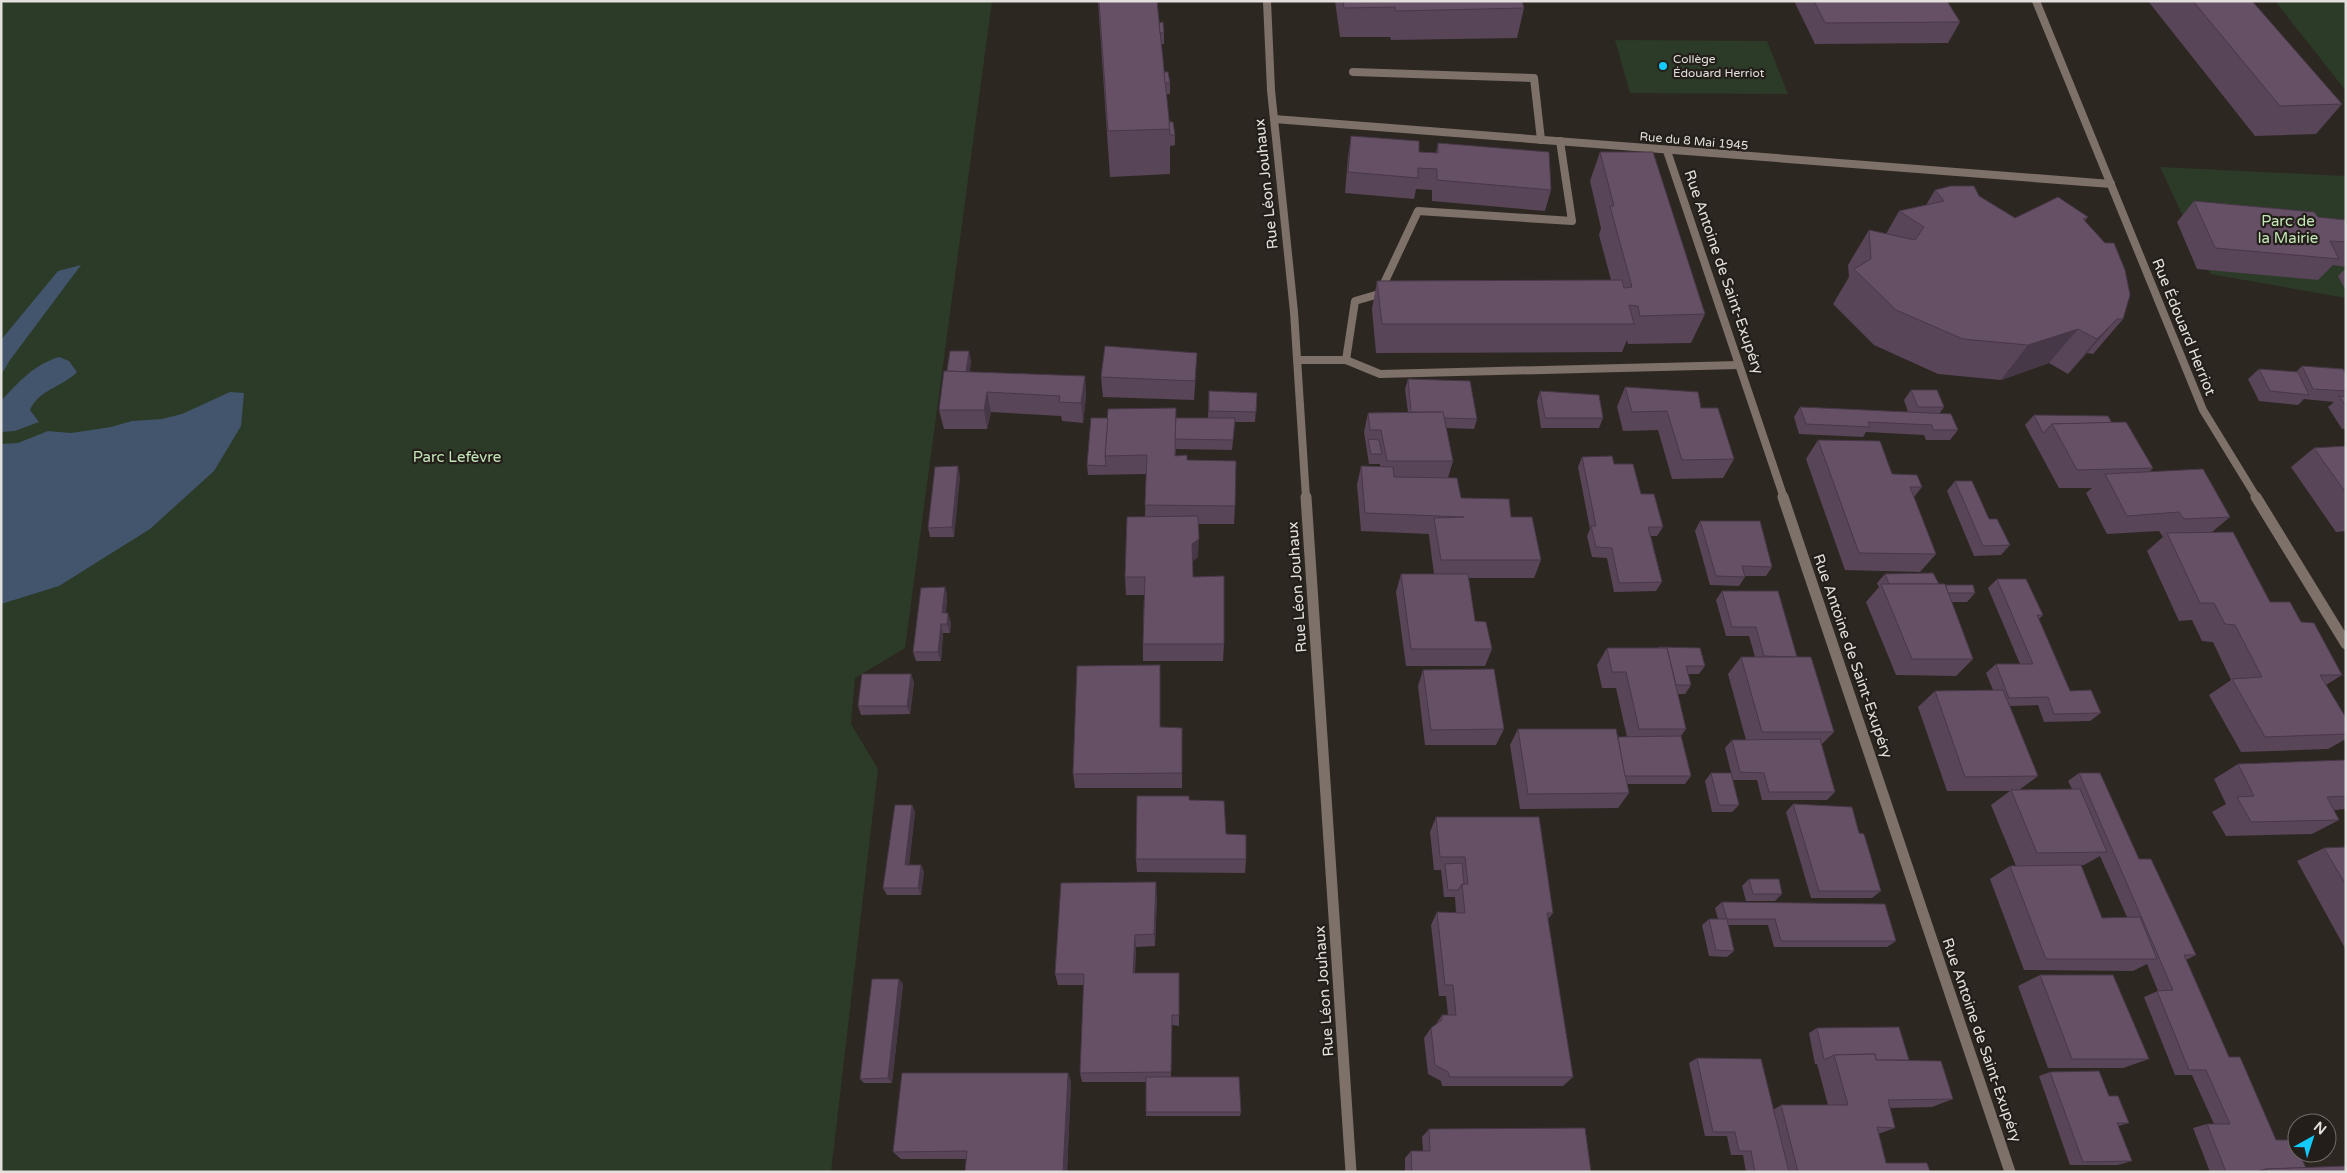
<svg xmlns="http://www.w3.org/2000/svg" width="2347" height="1173" font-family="'Varela Round',sans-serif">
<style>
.green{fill:#2c3a28}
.water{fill:#42556c}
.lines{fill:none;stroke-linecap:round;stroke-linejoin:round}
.lane{stroke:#7e7169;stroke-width:8}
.street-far1{stroke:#7e7169;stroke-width:8}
.street{stroke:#7e7169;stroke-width:11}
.wall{fill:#584558;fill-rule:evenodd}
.shaded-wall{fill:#473847}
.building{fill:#665066;stroke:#473847}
.poi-dot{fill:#12cafb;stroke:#231e19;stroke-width:2}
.labels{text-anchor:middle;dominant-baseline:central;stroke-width:4.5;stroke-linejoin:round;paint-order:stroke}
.far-poi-label{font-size:12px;fill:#e3dfdc;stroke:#231e19;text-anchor:start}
.far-street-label{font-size:12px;fill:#e3dfdc;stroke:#231e19}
.street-label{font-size:15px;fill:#e3dfdc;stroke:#231e19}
.park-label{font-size:15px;fill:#c3e7b8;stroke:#231e19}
</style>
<rect width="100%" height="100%" fill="#2d2722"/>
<!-- green -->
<g class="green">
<path d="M1,1H992L905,648L855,678L851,724L878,769L831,1172H1Z"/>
<path d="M2275,1H2346V91Z"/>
<path d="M1615,40L1767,41L1788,94L1630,93Z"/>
<path d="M2160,167L2346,176V298L2210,274Z"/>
</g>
<!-- water -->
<g class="water">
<path d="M81,265L10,360L1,375V340L58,271Z"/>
<path d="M59,357L69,361L77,372C63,387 39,389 30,410L39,422L15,431L1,432V401C19,382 33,365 59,357Z"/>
<path d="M230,392L244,393L241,426L214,471L150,529L59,586L1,604V444L18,443L48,431L71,433L111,427L132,421L162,419L182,414Z"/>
</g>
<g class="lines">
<!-- lane -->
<g class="lane">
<path d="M1353,72L1534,78L1541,140"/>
<path d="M1297,360H1346L1355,301L1379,294L1418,211L1572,221L1560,141"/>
<path d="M1346,360L1380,374L1739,365"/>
</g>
<!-- street-far1 -->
<g class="street-far1">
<path d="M1267,1L1271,90L1294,312L1306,498"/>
<path d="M2036,1L2203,410L2257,498"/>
<path d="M1274,119L2111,184"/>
<path d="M1667,151L1784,498"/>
</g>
<!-- street -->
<g class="street">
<path d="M1306,497L1351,1172"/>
<path d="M1783,497L2010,1172"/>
<path d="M2256,497L2346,644"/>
</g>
</g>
<!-- wall -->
<g class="wall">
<path d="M1098,1H1157L1159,23L1164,33V44H1161L1164,72L1170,83V94H1166L1169,122L1175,135V145L1170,146V174L1110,177Z"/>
<path d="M1335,1H1522L1524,8L1517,38L1391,40L1390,37H1340Z"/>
<path d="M1796,1H1947L1960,22L1948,43L1815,44L1795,3Z"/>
<path d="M2148,1H2252L2342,104L2316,134L2255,136Z"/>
<path d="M1351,136L1419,152L1436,153L1438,143L1551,190L1545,211L1432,201V190L1416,189L1414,199L1345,193L1348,157Z"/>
<path d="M1600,152L1705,314L1691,343L1628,344L1627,340L1622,352L1376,353L1372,309L1377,281L1611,280L1599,235L1601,228L1590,181Z"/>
<path d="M1935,190L1979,196L2015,218L2088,217L2085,221L2123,319L2093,354L2087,353L2068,374L2049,363L2001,380L1938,374L1874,345L1833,304L1849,277L1848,265L1869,230L1886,234L1899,211L1926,205Z"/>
<path d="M2194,201L2318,217L2346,220V267L2333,265L2318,280L2197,269L2177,222Z"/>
<path d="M2346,268V291L2338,276Z"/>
<path d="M969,351L971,362L969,372L1085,376L1086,396L1083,423L1062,421L1061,416L991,412L987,429H944L939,410L947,371Z"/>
<path d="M2302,366L2346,375V429H2342L2328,407L2334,402L2304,399L2298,405L2259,401L2248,379L2259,369L2296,372Z"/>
<path d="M1196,373L1194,400L1103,397L1101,377Z"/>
<path d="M1408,379L1477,419L1474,429L1446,428L1453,461L1448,478L1461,498L1511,517L1541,560L1534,578H1468L1475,621L1492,649L1485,666H1406L1396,592L1401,574H1434L1429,536V534L1361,531L1357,485L1361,466L1380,467V464H1369L1364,432L1368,413L1408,412L1405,389Z"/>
<path d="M1625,387L1701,408L1734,459L1723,478L1672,479L1658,430L1623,431L1617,407Z"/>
<path d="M1911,390L1944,407L1939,414L1958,430L1950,440H1926L1924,435L1866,432L1863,437L1799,434L1794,417L1800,407L1908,412L1904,400Z"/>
<path d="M1209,391L1257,393L1255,422H1235L1232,450L1176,449L1175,456L1187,460L1235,506L1234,524H1198V557L1193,561V577L1224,644L1223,661H1143V644L1144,595H1126L1125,577L1145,517L1146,474L1088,475L1087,465L1176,418H1208Z"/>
<path d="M1540,391L1603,418L1599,428H1541L1537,401Z"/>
<path d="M2034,415L2153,468L2149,472L2230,517L2212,532L2270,602L2301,622L2342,675L2326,685L2346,718V739L2328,749L2241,752L2209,695L2231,680L2213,642L2202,641L2192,620L2179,621L2147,551L2163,537L2159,531L2107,534L2086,493L2092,488H2059L2025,425Z"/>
<path d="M1818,440L1892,474L1922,487L1914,497L1936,554L1920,572L1845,570L1806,459Z"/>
<path d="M2346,446V531L2336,532L2291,467L2314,448Z"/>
<path d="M1582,457L1614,464L1641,494L1663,527L1657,536H1651L1662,582L1656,591L1614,592L1607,558L1592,557L1587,536L1590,529L1578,467Z"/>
<path d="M960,476L954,537H930L928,528Z"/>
<path d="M1955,481L1989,519L2010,545L2001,555L1974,556L1947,491Z"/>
<path d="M1700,521L1772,567L1766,576H1745V577L1739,586L1710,585L1695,531Z"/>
<path d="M1885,574L1939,584L1975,593L1967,602H1952L1973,659L1956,676L1896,675L1866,602L1879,587L1877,583Z"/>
<path d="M1997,579L2043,615L2039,619L2070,691L2101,713L2090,721L2044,722L2038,705L2010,706L2038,776L2019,790L2072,789L2068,781L2079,773L2139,859L2196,955L2186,960L2229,1057L2276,1140L2306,1168L2346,1172H2210L2193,1128L2207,1124H2214L2192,1075H2175L2144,997L2158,991L2147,964L2133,971L2024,970L1990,879L2010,866H2016L1991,805L2010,791H1947L1918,707L1935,691L1993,690L1986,673L1996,664H2020L1988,588ZM2100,856L2127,917L2102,918L2081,865H2084Z"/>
<path d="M945,587L947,596L946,613L951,622L950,633H943L941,661H916L913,652Z"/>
<path d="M1722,591L1797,657L1834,732L1821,745L1835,792L1827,800H1762L1757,780H1733L1725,748L1732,740H1746L1728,674L1741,657H1755L1749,636H1726L1716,600Z"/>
<path d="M1659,647L1705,666L1699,674H1688L1691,685L1685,694H1678L1686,729L1681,736L1691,776L1685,784H1627L1629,793L1618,808L1520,809L1510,745L1518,729L1618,737H1627L1616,688H1602L1597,665L1607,648H1658Z"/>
<path d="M1423,670L1504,729L1496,745H1425L1418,686Z"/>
<path d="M911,674L914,683L910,714L861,715L858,706Z"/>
<path d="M1160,727L1182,728V788H1075L1073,774Z"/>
<path d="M2346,760V809L2334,810L2339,820L2312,834L2226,836L2212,812L2226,804L2214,779L2238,764Z"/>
<path d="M1711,773L1739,805L1732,812H1712L1705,781Z"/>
<path d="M1189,800L1226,834L1246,859L1245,873L1137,872L1136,859Z"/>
<path d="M1793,804L1859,833L1881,891L1872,898H1811L1786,812Z"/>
<path d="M912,805L915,812L909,865H921L924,872L921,895H887L883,888Z"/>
<path d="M1436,817L1553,913L1548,919L1573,1077L1563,1086H1442L1441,1081L1428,1074L1424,1038L1431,1028L1436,1024L1442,1015H1448L1446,996H1439L1431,925L1437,912L1456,913L1455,897H1444L1441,870H1434L1430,832Z"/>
<path d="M2346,847V950L2297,861L2324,848Z"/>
<path d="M1749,879L1782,894L1775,901H1746L1742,886Z"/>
<path d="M1157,895L1155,946L1136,947L1135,973H1179V1026L1172,1025L1171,1077L1241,1112L1240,1116H1146V1082H1082L1080,1073L1084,985H1058L1055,974Z"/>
<path d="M1722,902L1896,941L1887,947H1774L1768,925H1728L1734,951L1727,957L1709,956L1702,925L1709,919H1718L1715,908Z"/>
<path d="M2040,975L2149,1059L2123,1068H2048L2018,986Z"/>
<path d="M903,984L892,1083H864L860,1079Z"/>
<path d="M1817,1028L1908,1060L1953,1099L1932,1107L1890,1108L1895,1128L1878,1134L1886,1163L1930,1172H1746L1743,1155H1731L1727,1136H1705L1689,1063L1697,1058L1773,1110L1781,1105H1828L1817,1064H1815L1809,1033Z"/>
<path d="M2050,1072L2109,1096L2129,1123L2118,1126L2132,1161L2118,1165H2070L2039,1076Z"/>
<path d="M1068,1073L1071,1082L1067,1172H965L966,1159H901L893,1152Z"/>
<path d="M1429,1129L1591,1172H1405V1158L1411,1151H1423L1422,1137Z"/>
</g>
<!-- shaded-wall -->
<g class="shaded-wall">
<path d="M2117,319L2087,353L2068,374L2097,339Z"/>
<path d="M2078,329L2049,363L2001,380L2028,345Z"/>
<path d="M969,351L971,362L967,391L965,381Z"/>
<path d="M1085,376L1086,396L1083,423L1081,403Z"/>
<path d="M987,392L991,412L987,429L984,410Z"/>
<path d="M958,466L960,476L954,537L952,527Z"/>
<path d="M1199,539L1198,557L1192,562V544Z"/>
<path d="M945,587L947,596L945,622L942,613Z"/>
<path d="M948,613L951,622L950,633L947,624Z"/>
<path d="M941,624L943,633L941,661L938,652Z"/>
<path d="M911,674L914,683L910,714L907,706Z"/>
<path d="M912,805L915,812L908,872L905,865Z"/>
<path d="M921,865L924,872L921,895L918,888Z"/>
<path d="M1156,882L1157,895L1155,946L1154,934Z"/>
<path d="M1135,935L1136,947L1134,985L1133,973Z"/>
<path d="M899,979L903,984L892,1083L888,1078Z"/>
<path d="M1068,1073L1071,1082L1067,1172H1063Z"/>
</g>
<!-- building -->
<g class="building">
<path d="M1099,1H1157L1170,129L1108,131Z"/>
<path d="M1343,1H1522L1524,8L1396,11L1395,7L1344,8Z"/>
<path d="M1814,1H1947L1960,22L1825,23Z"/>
<path d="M2193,1H2252L2342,104L2280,106Z"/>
<path d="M1163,22L1164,33H1160L1159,23Z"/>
<path d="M1164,72H1168L1170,83H1165Z"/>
<path d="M1169,122H1173L1175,135H1170Z"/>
<path d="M1351,136L1419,141V152L1438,153V143L1549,152L1551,190L1437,180V169L1418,168V178L1348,172Z"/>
<path d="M1600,152H1653L1705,314L1640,316L1638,306L1629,305L1634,324H1382L1377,281L1622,280L1624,288L1632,287L1610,206H1614Z"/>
<path d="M1951,186H1974L1979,196L2015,218L2058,197L2088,217L2083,219L2105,243H2114L2125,270L2130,295L2123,319H2117L2097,339L2078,329L2028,345L1963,339L1896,310L1854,269L1871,259L1869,230L1915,240L1924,227L1899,211L1944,201L1935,190Z"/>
<path d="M2194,201L2314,212L2318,217L2346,220V242L2330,241L2339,259L2215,248Z"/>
<path d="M1105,346L1197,353L1195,381L1101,377Z"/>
<path d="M950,351H969L966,372L947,371Z"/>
<path d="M2302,366L2343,369L2346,375V391L2313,389Z"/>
<path d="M2259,369L2298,372L2309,395L2270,391Z"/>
<path d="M944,371L1085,376L1081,403L1059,402L1060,396L987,392L984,410H939Z"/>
<path d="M1408,379L1470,381L1477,419L1444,418L1443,412H1411Z"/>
<path d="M1625,387L1698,392L1701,408H1718L1734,459L1682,460L1667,411L1632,412Z"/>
<path d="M1911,390H1937L1944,407H1918Z"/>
<path d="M1209,391L1257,393L1256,412L1209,411Z"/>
<path d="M1540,391L1599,395L1603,418H1545Z"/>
<path d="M2339,396L2346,397V406Z"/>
<path d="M1800,407L1951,414L1958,430H1933L1932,425L1868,422L1870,427L1806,424Z"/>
<path d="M1176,408L1175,456L1187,455V460L1236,461L1235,506L1145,505L1147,455L1105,456L1108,409Z"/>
<path d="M1443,412L1453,461H1387L1381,430H1370L1368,413Z"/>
<path d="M2034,415L2108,416L2112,423L2052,424L2043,433Z"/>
<path d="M1091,418H1108L1105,456L1106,466L1087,465Z"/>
<path d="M1176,418H1235L1233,440L1175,439Z"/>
<path d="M2126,422L2153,468L2077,470L2052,424Z"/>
<path d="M1368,439L1379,440L1382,454H1371Z"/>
<path d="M1818,440L1880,441L1892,474L1917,475L1922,487H1910L1936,554L1859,553Z"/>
<path d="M2346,446V493L2314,448Z"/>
<path d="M1612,456L1614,464H1633L1641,494H1654L1663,527H1648L1662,582L1619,583L1612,548L1596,547L1591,526H1596L1582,457Z"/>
<path d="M958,466L952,527L928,528L935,467Z"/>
<path d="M1361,466L1393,467L1394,477L1457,478L1461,498L1509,499L1511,517H1532L1541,560H1441L1434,518L1464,517L1365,513Z"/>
<path d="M2203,469L2230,517L2184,519L2179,512L2127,516L2105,474Z"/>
<path d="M1955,481H1972L1989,519H1997L2010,545L1983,546Z"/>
<path d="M1198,516L1199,539L1192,544L1193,577L1224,576V644H1143L1145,577H1125L1127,517Z"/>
<path d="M1700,521H1760L1772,567L1742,566L1745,577L1716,576Z"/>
<path d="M2233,532L2270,602H2290L2301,622L2314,623L2342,675H2320L2346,718V734L2265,737L2232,679L2262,677L2235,625L2225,624L2214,603H2200L2167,533Z"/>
<path d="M1933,573L1939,584H1889L1885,574Z"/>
<path d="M1401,574H1468L1475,621L1486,622L1492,649H1411Z"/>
<path d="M1997,579H2026L2043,615H2037L2070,691L2091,690L2101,713L2054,714L2048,697L2009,698L1996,664H2033Z"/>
<path d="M1881,584H1945L1973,659H1912Z"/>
<path d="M1946,585H1973L1975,593H1948Z"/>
<path d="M945,587L942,613H948L947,624H941L938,652H913L921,588Z"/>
<path d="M1722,591H1778L1797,657L1764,656L1756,627H1732Z"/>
<path d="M1659,647L1700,648L1705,666H1686L1691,685H1676L1667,648H1659Z"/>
<path d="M1607,648H1667L1686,729H1639L1626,672H1612Z"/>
<path d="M1741,657H1811L1834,732H1762Z"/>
<path d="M1160,665V727L1182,728V773L1073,774L1077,666Z"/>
<path d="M1494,669L1504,729L1431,730L1423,670Z"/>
<path d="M862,674H911L907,706H858Z"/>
<path d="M2003,690L2038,776L1965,777L1935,691Z"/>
<path d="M1518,729H1616L1629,793L1528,794Z"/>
<path d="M1681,736L1691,776H1625L1618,737Z"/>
<path d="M1820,739L1835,792H1769L1764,773L1740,772L1732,740Z"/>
<path d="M2346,760V796L2327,797L2339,820L2251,822L2237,797L2254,796L2238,764Z"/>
<path d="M1711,773H1731L1739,805H1719Z"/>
<path d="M2079,773H2100L2139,859H2151L2196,955H2184L2229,1057H2240L2276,1140H2293L2297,1148V1153H2299L2306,1168L2266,1169L2254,1172H2226L2207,1124H2230L2206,1070H2189L2157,991L2173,990Z"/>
<path d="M2080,789L2107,852L2037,853L2011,790Z"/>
<path d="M1137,796H1189V800L1224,801L1226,834L1246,835V859H1136Z"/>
<path d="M1793,804L1852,807L1859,833L1864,834L1881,891H1819Z"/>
<path d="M895,805H912L905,865H921L918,888H883Z"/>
<path d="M1436,817H1539L1553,913H1547L1573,1077H1450L1448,1072L1435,1065L1431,1028L1442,1020V1015H1456L1453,985H1445L1437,912L1465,913L1462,884H1468L1465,857H1440Z"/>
<path d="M2346,847V885L2324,848Z"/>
<path d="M1462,863L1464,884H1462L1458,890H1448L1445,864Z"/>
<path d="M2081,865L2102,918L2140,917L2157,959H2046L2010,866Z"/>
<path d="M1749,879H1779L1782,894H1753Z"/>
<path d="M1156,882L1154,934L1135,935L1133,973H1179V1015H1172L1171,1072L1080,1073L1084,974H1055L1061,883Z"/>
<path d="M1722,902L1885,904L1896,941H1781L1775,919H1727Z"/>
<path d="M1709,919H1727L1734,951L1716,950Z"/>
<path d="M2040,975H2113L2149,1059H2072Z"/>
<path d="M872,979H899L888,1078L860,1079Z"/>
<path d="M1899,1027L1909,1060H1876L1875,1054L1834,1055L1826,1059H1824L1817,1028Z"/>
<path d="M1875,1054L1876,1060L1941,1061L1953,1099L1888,1100L1895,1128L1877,1127L1886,1163H1927L1930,1172H1798L1781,1105H1848L1834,1055Z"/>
<path d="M1697,1058L1761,1059L1789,1172H1755L1751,1151H1739L1735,1132H1713Z"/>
<path d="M2099,1071L2109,1096H2118L2129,1123H2117L2132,1161L2083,1162L2050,1072Z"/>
<path d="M902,1073H1068L1063,1172H965L967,1151L893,1152Z"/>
<path d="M1146,1077H1239L1241,1112H1146Z"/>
<path d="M1585,1128L1591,1172H1412L1411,1151H1430L1429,1129Z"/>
<path d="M2346,1166V1172H2267L2266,1169Z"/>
</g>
<!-- markers -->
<circle class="poi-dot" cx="1663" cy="66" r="5"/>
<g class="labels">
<!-- far-poi labels -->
<g class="far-poi-label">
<text x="1673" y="59">Collège<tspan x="1673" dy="14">Édouard Herriot</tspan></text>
</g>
<!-- far-street labels -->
<g class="far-street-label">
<text transform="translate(1694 141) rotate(5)">Rue du 8 Mai 1945</text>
</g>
<!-- street labels -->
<g class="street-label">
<text transform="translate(1266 184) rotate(-96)">Rue Léon Jouhaux</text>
<text transform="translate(1724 272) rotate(71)">Rue Antoine de Saint-Exupéry</text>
<text transform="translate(2184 327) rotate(68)">Rue Édouard Herriot</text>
<text transform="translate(1297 587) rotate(-94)">Rue Léon Jouhaux</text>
<text transform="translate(1853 656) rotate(71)">Rue Antoine de Saint-Exupéry</text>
<text transform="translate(1324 991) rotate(-94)">Rue Léon Jouhaux</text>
<text transform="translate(1982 1040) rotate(71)">Rue Antoine de Saint-Exupéry</text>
</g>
<!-- park labels -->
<g class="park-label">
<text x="2288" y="221">Parc de<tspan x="2288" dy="17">la Mairie</tspan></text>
<text x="457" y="457">Parc Lefèvre</text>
</g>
</g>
<!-- border -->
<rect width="2347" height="1173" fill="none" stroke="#e3dfdc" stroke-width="5"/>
<!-- north arrow -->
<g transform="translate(2312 1138) rotate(39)"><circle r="24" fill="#231e19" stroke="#706b67"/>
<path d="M0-4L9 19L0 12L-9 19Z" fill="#12cafb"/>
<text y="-8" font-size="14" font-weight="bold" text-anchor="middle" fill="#e3dfdc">N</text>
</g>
</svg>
